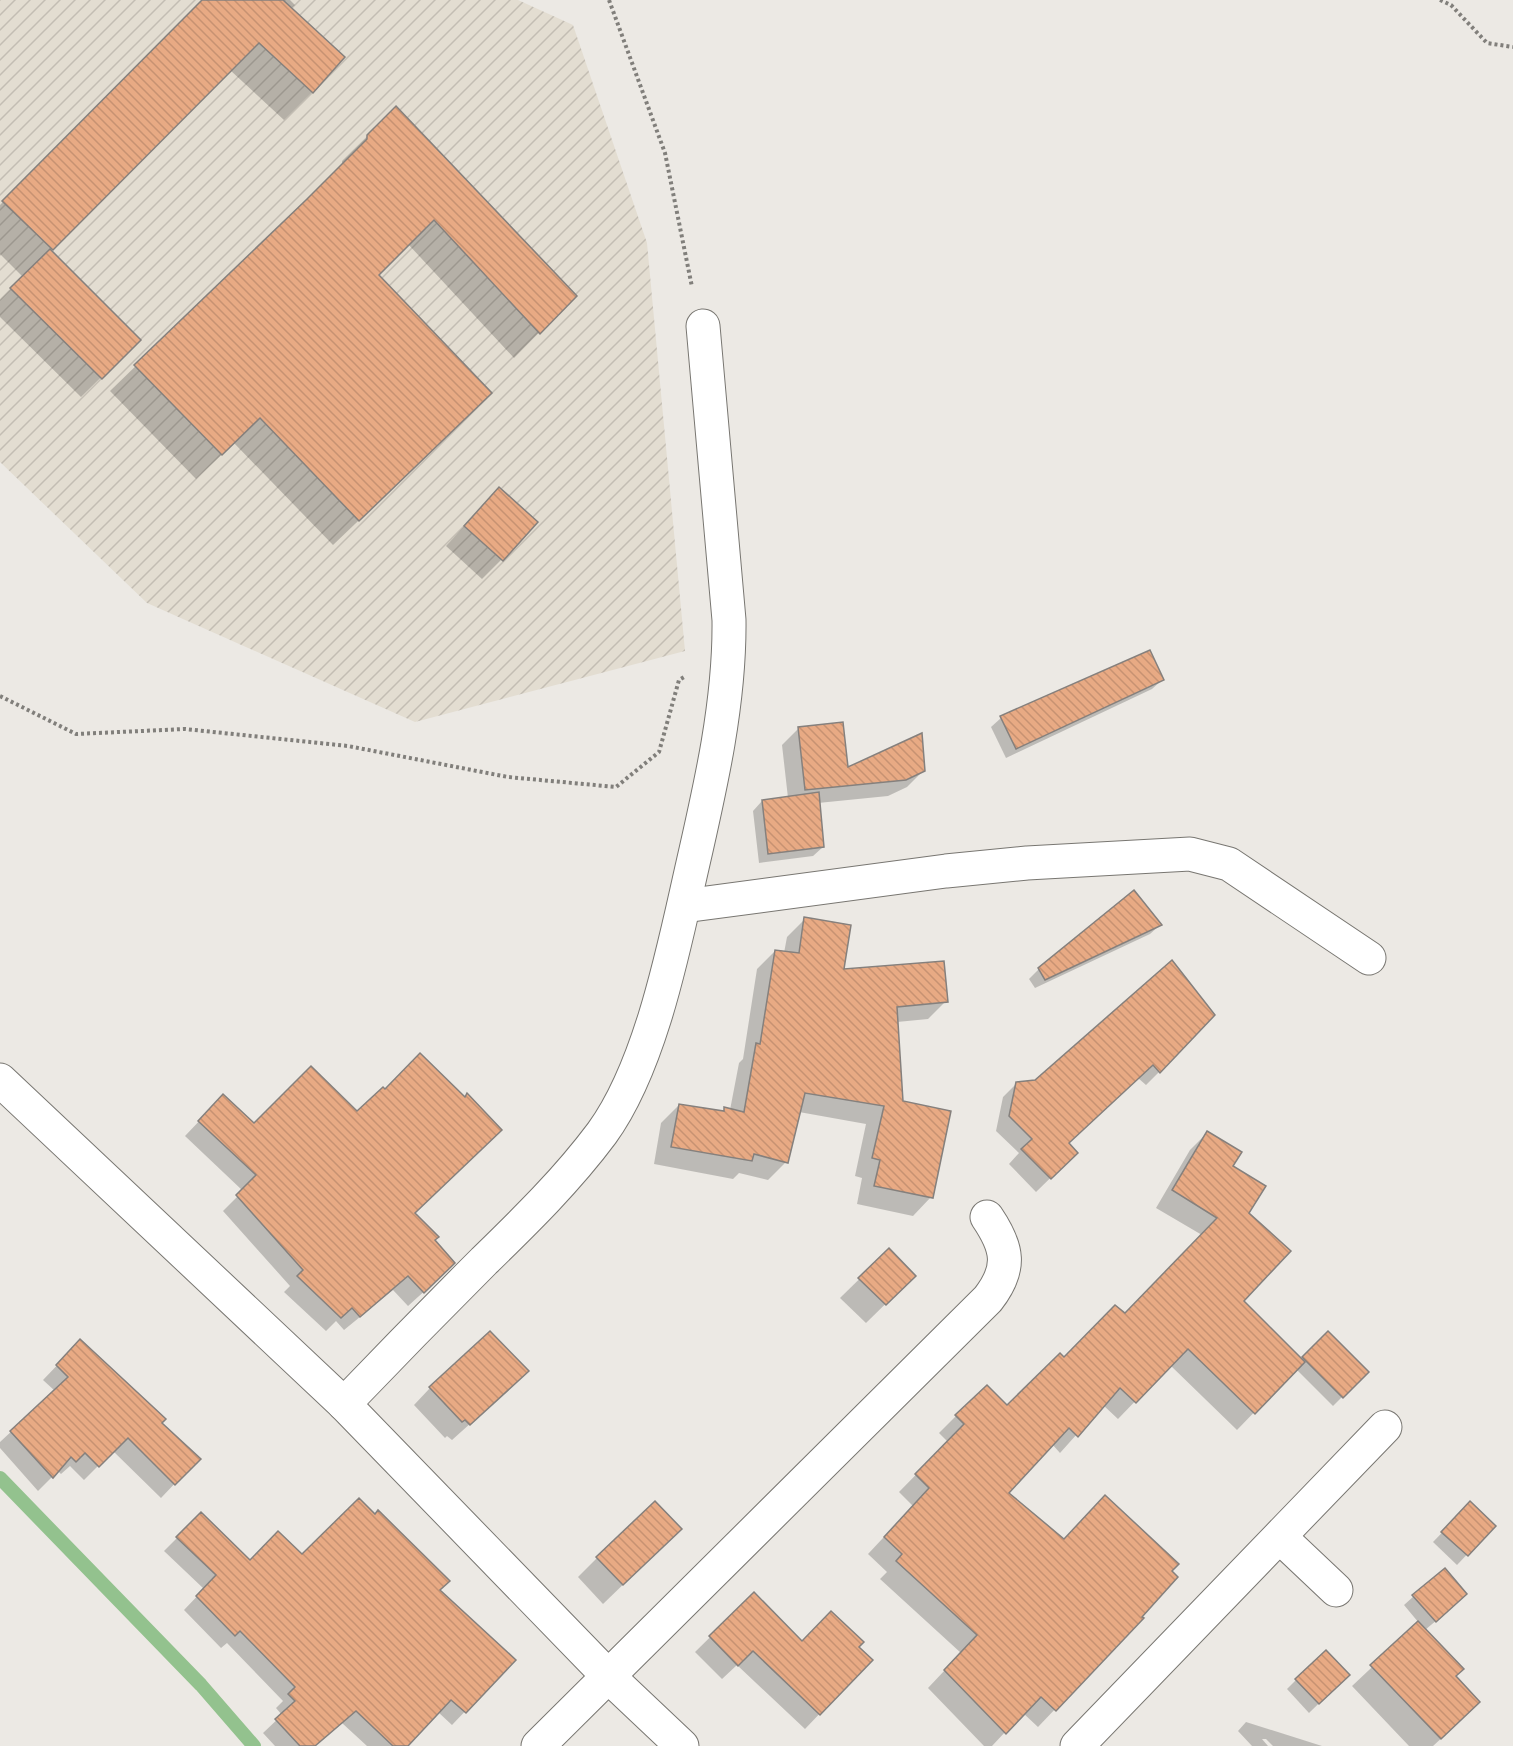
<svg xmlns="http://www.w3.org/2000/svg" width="1513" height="1746" font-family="Signika,sans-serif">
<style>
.industrial{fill:url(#industrial-furrows)}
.shadow{fill:#0003}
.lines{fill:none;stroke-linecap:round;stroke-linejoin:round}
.stream{stroke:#93c28e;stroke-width:14}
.building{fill:url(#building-back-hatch);stroke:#85807d;stroke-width:1.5}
.minor-casing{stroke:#787671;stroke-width:35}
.path{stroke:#817f7b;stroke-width:4;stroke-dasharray:3 3;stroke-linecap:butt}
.minor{stroke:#fff;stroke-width:33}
</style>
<defs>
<pattern id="industrial-furrows" width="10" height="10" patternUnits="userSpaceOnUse" patternTransform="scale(1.5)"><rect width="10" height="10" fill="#e3ddd1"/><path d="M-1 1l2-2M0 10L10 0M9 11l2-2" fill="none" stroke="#c3bdb3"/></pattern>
<pattern id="building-back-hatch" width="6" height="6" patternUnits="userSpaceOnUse" patternTransform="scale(1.5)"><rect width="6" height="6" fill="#e8aa84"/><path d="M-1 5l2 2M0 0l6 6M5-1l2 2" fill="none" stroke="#c79272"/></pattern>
</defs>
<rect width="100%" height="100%" fill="#ece9e4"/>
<!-- industrial -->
<path class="industrial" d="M0,0H518L573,25L647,243L685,651L415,722L147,603L0,462Z"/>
<!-- shadow -->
<g class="shadow">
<path d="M204,0H290L295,5L290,9L312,92L284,120L230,70L50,251L139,340L81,397L0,317V300L23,277L0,254V205Z"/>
<path d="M396,108L575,296L514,358L408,244L377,275L465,419L333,545L234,443L196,479L110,391L342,166V161Z"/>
<path d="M480,509L502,559L482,579L446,546Z"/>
<path d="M1150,652L1162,680L1152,689L1006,758L991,727L1001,718Z"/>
<path d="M799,728L847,769L924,770L907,787L888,796L818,803L823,847L813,856L759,863L753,811L762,801L788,798L782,745Z"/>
<path d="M1134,892L1160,925L1150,934L1035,988L1029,979L1039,969Z"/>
<path d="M805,919L842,971L946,1001L928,1019L897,1022L901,1103L931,1197L913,1216L857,1204L862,1178L855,1176L866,1124L799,1112L786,1162L768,1180L739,1173L733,1179L654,1164L661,1123L679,1105L722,1112L725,1109L730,1110L739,1063L743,1059L757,969L775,951L784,953L787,937Z"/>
<path d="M1172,962L1159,1072L1146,1085L1138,1078L1067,1143L1076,1153L1036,1192L1009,1164L1019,1153L996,1131L1003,1097L1017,1083L1035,1082Z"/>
<path d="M467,1095L413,1214L433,1240L439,1278L408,1306L393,1290L344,1330L336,1321L326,1331L284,1292L290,1286L223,1211L243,1191L185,1136L223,1096L254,1125L357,1114L464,1098Z"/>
<path d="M1207,1133L1231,1167L1247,1213L1242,1301L1301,1360L1328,1333L1367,1372L1333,1406L1296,1369L1237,1430L1170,1365L1118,1419L1103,1405L1060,1453L1052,1444L1007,1494L1064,1541L1170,1572L1142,1618L1038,1727L1023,1713L992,1746H984L928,1688L961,1653L880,1579L887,1572L868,1554L913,1506L899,1492L948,1442L939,1433L956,1416L1007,1407L1063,1359L1124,1315L1202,1235L1156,1208L1190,1150Z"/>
<path d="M889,1250L914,1276L866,1323L840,1298Z"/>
<path d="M67,1355L160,1423L198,1459L161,1498L113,1451L84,1480L70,1466L61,1474L58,1471L38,1491L0,1448V1442L55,1391L43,1380Z"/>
<path d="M430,1388H510L452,1440L447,1436L445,1438L414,1405Z"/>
<path d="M1461,1513L1494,1526L1457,1565L1433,1542Z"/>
<path d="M201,1514L250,1561L302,1556L438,1590L514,1660L452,1725L438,1712L406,1746H367L342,1723L315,1746H275L263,1733L282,1715L276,1708L283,1701L227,1643L221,1648L184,1610L204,1589L164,1551Z"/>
<path d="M660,1549L603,1604L578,1577L597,1558Z"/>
<path d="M754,1594L802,1643L857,1647L871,1660L805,1729L737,1665L722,1679L695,1652Z"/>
<path d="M1414,1596L1456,1604L1425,1630L1454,1677L1459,1722L1433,1746H1409L1352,1686L1419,1623L1404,1605Z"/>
<path d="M1348,1675L1309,1713L1287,1689L1296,1680Z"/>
<path d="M1246,1722L1322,1746H1273L1266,1739H1262L1268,1746H1252L1238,1731Z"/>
</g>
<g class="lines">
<!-- stream -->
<path class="stream" d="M0,1478L201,1685L254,1746"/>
</g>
<!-- building -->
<g class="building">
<path d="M202,0H283L345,57L313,93L259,43L53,250L2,201Z"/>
<path d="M396,106L577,296L540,334L434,220L379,275L492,393L359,521L260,418L222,455L134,365L306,200L367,139V135Z"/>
<path d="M50,249L141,340L102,379L10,288Z"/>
<path d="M499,487L538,522L503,561L464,526Z"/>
<path d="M1150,650L1164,680L1016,749L1000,716Z"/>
<path d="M843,722L848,767L922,733L925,771L906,780L805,790L798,727Z"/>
<path d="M819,792L824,847L768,854L762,800Z"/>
<path d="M1134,890L1162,925L1045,980L1038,968Z"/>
<path d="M804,917L851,925L844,969L944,961L948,1002L897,1007L903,1101L951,1111L933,1198L874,1186L880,1160L872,1158L884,1106L805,1093L788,1163L754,1154L752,1161L671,1147L679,1104L724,1111V1107L744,1112L756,1043L760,1044L775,950L799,953Z"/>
<path d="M1172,960L1215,1015L1160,1073L1153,1065L1069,1143L1078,1153L1051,1179L1021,1149L1032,1139L1009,1116L1016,1082L1035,1080Z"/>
<path d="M420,1053L465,1097L467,1093L502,1130L415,1213L439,1237L435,1240L455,1263L424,1293L408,1276L360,1317L352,1308L341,1318L297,1276L303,1270L236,1195L256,1175L198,1121L223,1094L254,1123L311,1066L357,1111L383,1087L385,1089Z"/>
<path d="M1207,1131L1242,1152L1233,1166L1266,1186L1249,1213L1291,1251L1244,1301L1305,1362L1255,1414L1188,1349L1136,1403L1120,1388L1078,1437L1069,1428L1009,1493L1064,1539L1105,1495L1179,1564L1172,1571L1178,1577L1142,1617L1144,1618L1056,1711L1041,1697L1006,1734L944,1670L977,1635L896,1561L902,1554L884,1537L929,1488L915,1474L964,1424L955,1415L987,1385L1007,1405L1060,1353L1064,1357L1115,1305L1125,1313L1217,1218L1172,1190Z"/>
<path d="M889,1248L916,1276L886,1305L858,1278Z"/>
<path d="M490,1331L529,1371L470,1425L465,1420L462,1422L429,1387Z"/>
<path d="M1328,1331L1369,1372L1343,1398L1302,1357Z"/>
<path d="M80,1339L166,1419L162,1423L201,1459L175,1485L128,1438L99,1467L85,1453L76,1462L71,1457L53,1478L10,1431L68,1377L56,1365Z"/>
<path d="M359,1498L375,1514L378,1510L450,1581L440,1590L516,1660L466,1713L451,1700L408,1746H393L356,1711L315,1746H300L275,1719L295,1701L288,1694L295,1687L240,1631L235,1636L196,1596L216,1575L176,1537L201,1512L250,1560L278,1531L302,1554Z"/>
<path d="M655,1501L682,1529L623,1585L596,1557Z"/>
<path d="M1470,1501L1496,1526L1468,1556L1441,1532Z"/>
<path d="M1445,1568L1467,1594L1436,1622L1412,1595Z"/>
<path d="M754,1592L802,1641L831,1611L864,1642L859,1647L873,1660L820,1715L753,1651L738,1666L709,1636Z"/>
<path d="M1418,1621L1464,1669L1456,1676L1480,1702L1441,1739L1370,1665Z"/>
<path d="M1326,1650L1350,1675L1319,1704L1295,1679Z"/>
</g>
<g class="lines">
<defs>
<g id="minor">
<path d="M684,906L946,871L1027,863L1190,854L1229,864L1369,958"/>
<path d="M0,1080L344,1404L609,1677L682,1746"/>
<path d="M344,1404C390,1356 437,1308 484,1261C526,1220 567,1180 602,1133C650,1067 673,952 691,872C710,789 730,704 729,620L703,326"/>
<path d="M1281,1538L1336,1590"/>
<path d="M538,1746L988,1299C1012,1268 1008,1248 987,1217"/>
<path d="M1077,1746L1385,1427"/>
</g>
</defs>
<!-- minor casing -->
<use href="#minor" class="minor-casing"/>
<!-- path -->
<g class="path">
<path d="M609,0L665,153L692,287"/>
<path d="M1440,0L1451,5L1487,43L1513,47"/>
<path d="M0,696L76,734L185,729L348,746L508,777L616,787L659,752L679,680L686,676"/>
</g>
<!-- minor -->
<use href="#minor" class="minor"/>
</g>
</svg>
